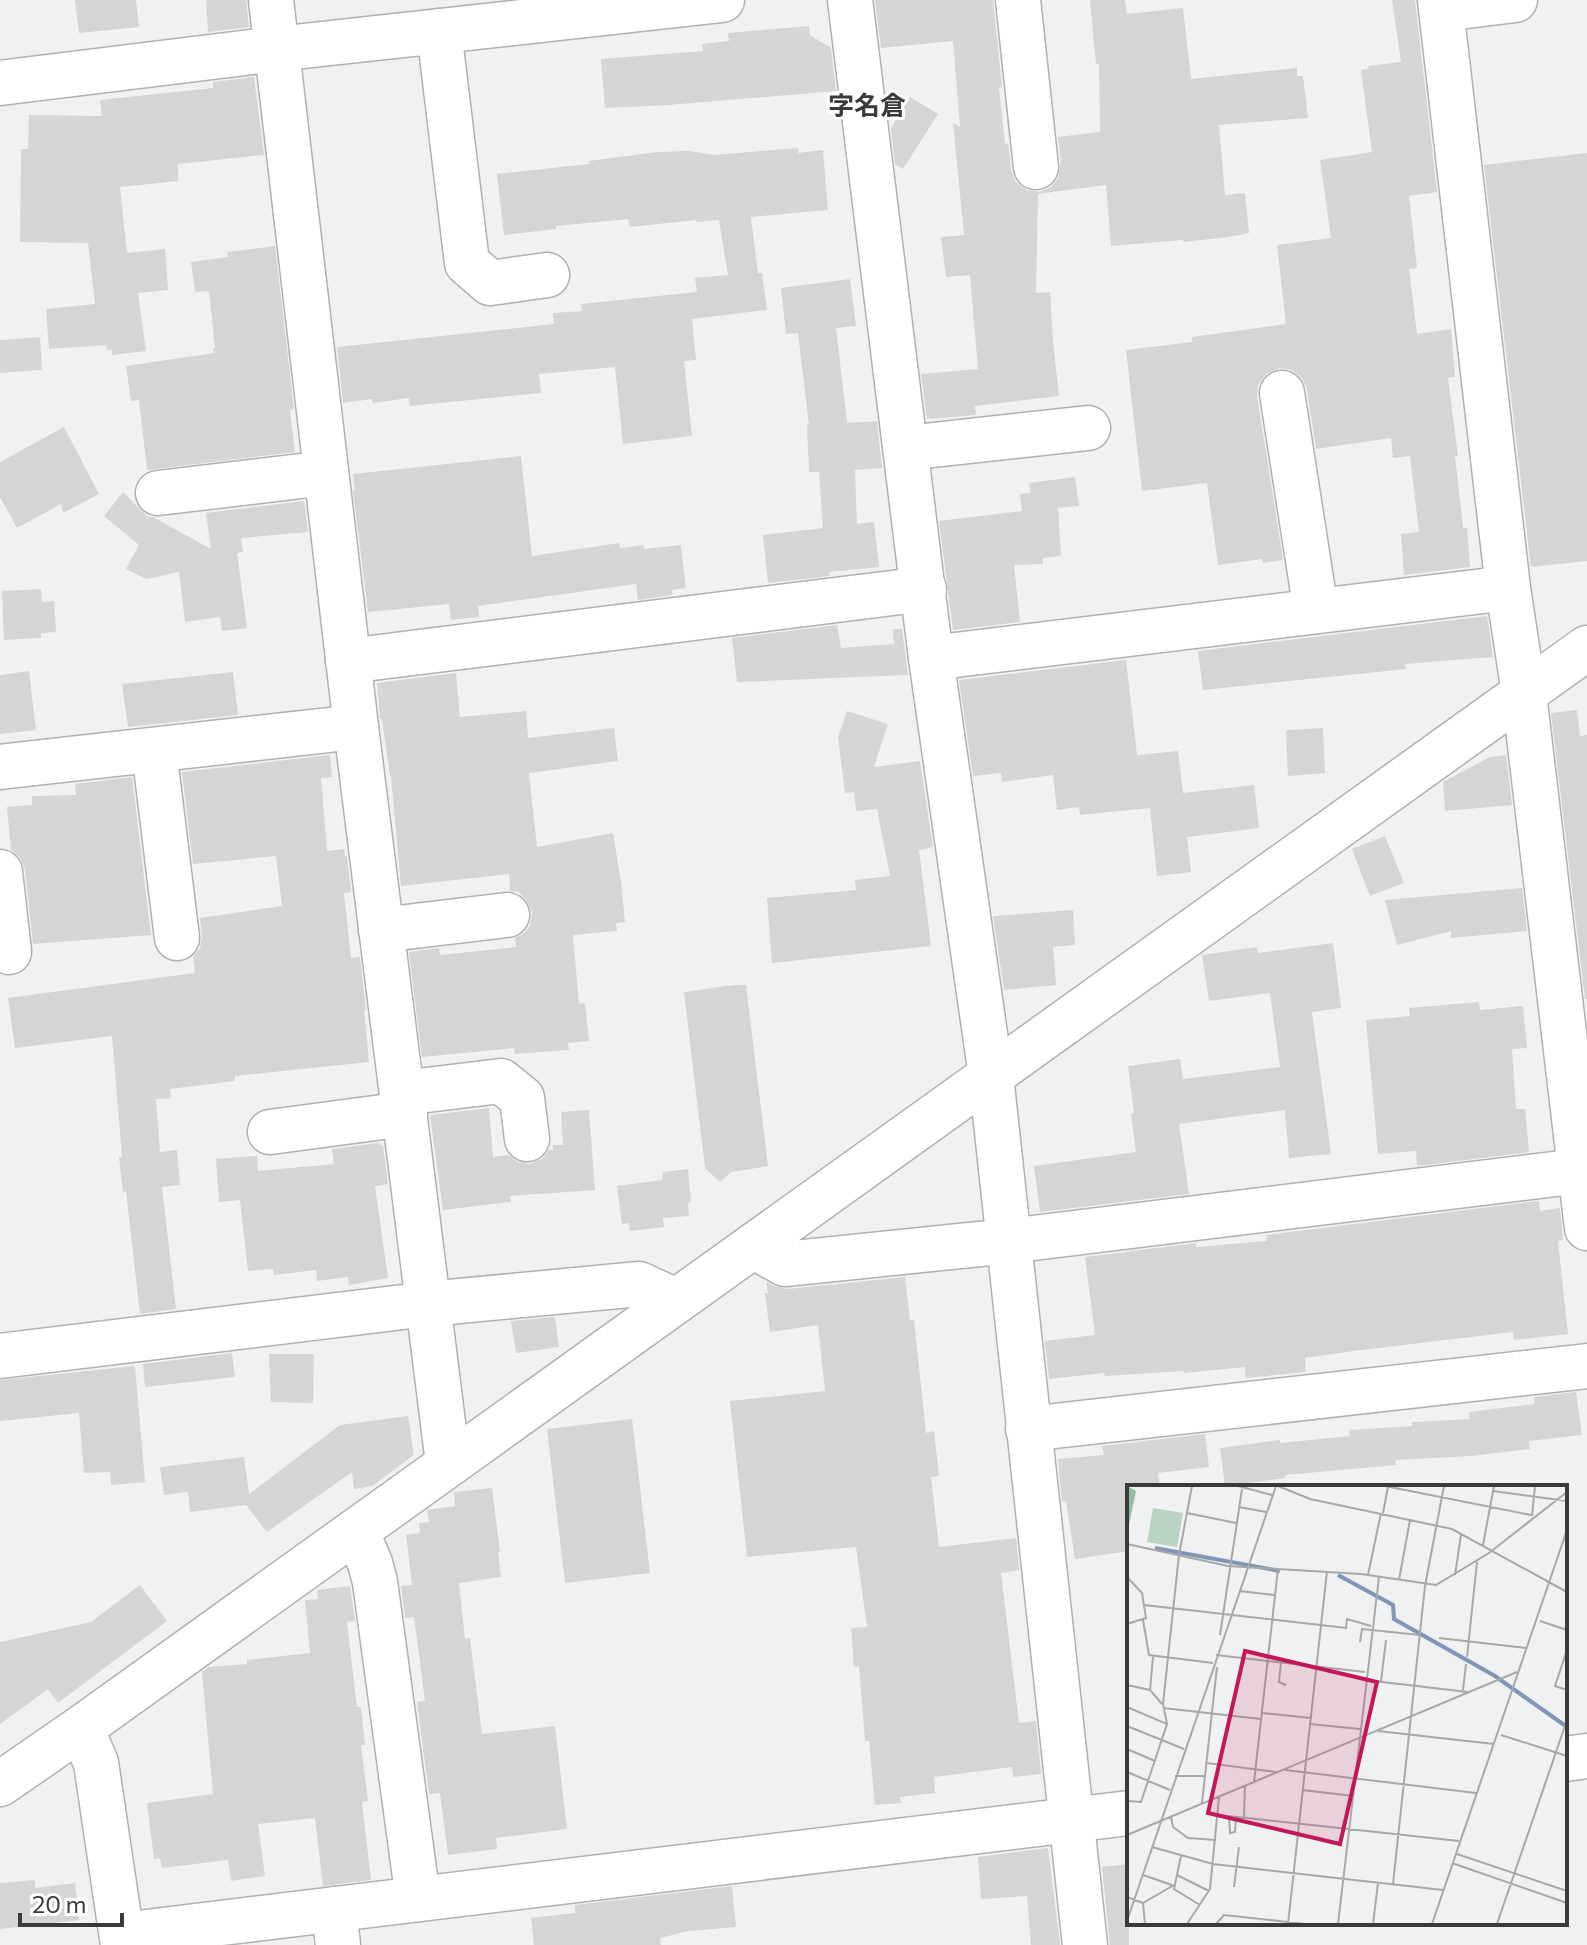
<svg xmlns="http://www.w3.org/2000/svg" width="1587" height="1945" font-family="Commissioner,'Noto Sans JP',sans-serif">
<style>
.building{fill:#d6d5d4}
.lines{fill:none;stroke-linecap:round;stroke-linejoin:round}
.minor-casing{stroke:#b1b1b2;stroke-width:47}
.minor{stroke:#fff;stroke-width:44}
.labels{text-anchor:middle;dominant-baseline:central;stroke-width:6;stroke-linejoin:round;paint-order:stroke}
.quarter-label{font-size:26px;font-weight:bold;fill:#393a3a;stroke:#fff}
.inset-river{fill:none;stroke:#8095b7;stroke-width:4}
.inset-road{fill:none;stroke:#a7a8a8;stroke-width:2}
.view{fill:#c2185b;fill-opacity:0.15;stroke:#c2185b;stroke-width:4}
.inset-edge{fill:none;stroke:#393a3a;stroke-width:4}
</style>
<rect width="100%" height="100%" fill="#f0f1f2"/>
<!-- building -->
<g class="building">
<path d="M75,0H136L139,27L79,33Z"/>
<path d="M206,0H246L249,27L208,32Z"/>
<path d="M875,0H993L1002,87L999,88L1005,144L1008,143L1011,170L1015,181L1027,190L1039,192L1051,187L1058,178L1061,164L1058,137L1100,132L1099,64H1096L1090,0H1125L1127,14L1183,8L1191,79L1297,68V76H1303L1308,118L1219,125L1225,195L1245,193L1249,233L1229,237L1183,242V240L1111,246L1106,185L1038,194L1036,293L1050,292L1053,342L1059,396L975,406L976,415L927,419L921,374L978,369L970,275L946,277L941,237L964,235L953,123L960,127L953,41L881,48Z"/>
<path d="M1392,0H1415L1437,192L1409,196L1417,268L1409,269L1417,334L1451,329L1455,377L1448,378L1458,456H1455L1463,528H1467L1470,567L1404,575L1401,534L1419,532L1410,456L1393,458L1391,438L1316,449L1307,389L1302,378L1292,370L1279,368L1266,374L1258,385L1257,396L1283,560L1263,563L1262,559L1218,565L1207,483L1142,491L1126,350L1192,342V337L1286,324L1277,245L1331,238L1320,160L1372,152L1361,70L1369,69L1368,66L1401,62Z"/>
<path d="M809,26L810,35L831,48L836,91L668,105L605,108L601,59L703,51L702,44L729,41L728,33Z"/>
<path d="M254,77L264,155L178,164V181L120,187L127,253L165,249L168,290L138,293L146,351L112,355V350H107L106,345L49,349L46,309L95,304L88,243L20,242L21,149H28L29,115L102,116L100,100L213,88V82Z"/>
<path d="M910,97L938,114L903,169L895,164L891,128Z"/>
<path d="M798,148V153L823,150L828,210L751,217L758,273H762L767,310L692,319L696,360L684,361L692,436L623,444L615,367L539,374L541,393L410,406L409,398L373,403L372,399L343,403L337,347L554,324L553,313L582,311L581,304L697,292L695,278L728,275L719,220L696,222V220L630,227L628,219L556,226V229L504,235L497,174L589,164V161L657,152L689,151L715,155Z"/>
<path d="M1587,153V561L1531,567L1484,165Z"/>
<path d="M275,246L294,409L290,410L295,452L147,470L139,400L131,401L126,366L214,353L213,348H215L209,291L195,292L191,262L228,257L227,252Z"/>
<path d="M850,279L856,326L836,328L847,423L877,421L882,468L855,470L857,524L874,522L879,567L829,572L830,576L768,583L763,535L823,528L819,472H809L807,425H809L798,333L786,334L781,288Z"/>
<path d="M40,337L42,370L0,373V340Z"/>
<path d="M64,427L99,494L63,513L61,504L17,528L0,497V462Z"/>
<path d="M521,456L532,556L619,543L620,548L644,545V549L681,545L686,588L672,590V595L638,600L636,584L478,606L479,617L451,620L449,604L368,612L353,490H355L353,474Z"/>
<path d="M1075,477L1079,506L1058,508L1061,556L1043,558V564L1014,565L1020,622L953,630L939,521L1022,511L1020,494L1030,493L1029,483Z"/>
<path d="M123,492L147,516L153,517L211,549L206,513L304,501L308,532L241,538L243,552L237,553L247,628L222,631L220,617L185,622L179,572L146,579L126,569L139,545L104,516Z"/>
<path d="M41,589L42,602L54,601L56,632L41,633V638L4,640L2,591Z"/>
<path d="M1487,616L1493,657L1405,664L1406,669L1203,690L1198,651Z"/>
<path d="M837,625L841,648L894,644L893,629H902L908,675L737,682L732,638Z"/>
<path d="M1126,660L1137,755L1178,751L1183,793L1254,785L1259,828L1187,837L1191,872L1157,876L1150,808L1080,815L1079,807L1057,810L1053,775L1002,782L1001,773L973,776L959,680Z"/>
<path d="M29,671L36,730L0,734V675Z"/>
<path d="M233,672L238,715L128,727L122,684Z"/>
<path d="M456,673L460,717L526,711L528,738L614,728L618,761L529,773L537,847L613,833L621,882L625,922L616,923L617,931L573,935L579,1004L585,1003L589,1041L568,1043L569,1050L515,1054L514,1048L422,1057L409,952L439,948L440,955L516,947L515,938L523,934L530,926L532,913L526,899L518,892L510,891L509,874L401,886L391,776H390L382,719H380L377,683Z"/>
<path d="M1577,710L1580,736L1587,735V999H1585L1551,713Z"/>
<path d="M847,711L888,724L874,767L920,761L933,847L919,850L931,946L772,963L767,898L856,890L855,880L890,876L877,809L856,811L854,792L845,793L838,737Z"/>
<path d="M1323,728L1325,773L1288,776L1286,730Z"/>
<path d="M330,755L332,777L321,778L327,851L344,849L345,856H347L351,892L344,893L351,958L360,957L366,1010H364L369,1062L235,1076V1081L170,1089L171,1098L156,1099L160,1152L177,1150L180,1185L162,1187L176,1309L140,1314L126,1191L123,1192L119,1157H122L112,1036L15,1048L8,998L195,973L193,957L200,948L202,936L200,918L282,906L276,856L193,864L182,772Z"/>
<path d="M1506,755L1512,805L1445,811L1443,782L1490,757Z"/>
<path d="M132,777L151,935L33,944L25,869L20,858L11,850L7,807L32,805V796L76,795L75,784Z"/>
<path d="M1385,836L1404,883L1370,896L1352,849Z"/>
<path d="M1522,888L1527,931L1451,938V931L1397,945L1385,900Z"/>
<path d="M1073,910L1075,945L1053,947L1056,985L1004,990L993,916Z"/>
<path d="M1333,943L1341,1008L1312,1012L1331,1154L1289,1158L1285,1110L1179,1124L1189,1194L1040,1212L1034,1166L1136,1152L1131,1114L1134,1113L1128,1066L1180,1059L1183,1079L1280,1067L1270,993L1209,1001L1202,955L1257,947L1258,953Z"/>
<path d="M733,985H746L768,1166L731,1172L720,1182L705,1168L684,992Z"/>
<path d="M1479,1002L1480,1010L1523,1006L1527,1048L1512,1049L1516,1109H1525L1529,1152L1417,1166L1416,1151L1378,1154L1366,1020L1410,1016L1409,1008Z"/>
<path d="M489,1108L493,1157L508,1155L518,1162L529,1164L543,1158L549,1150H553V1145H563L561,1112L589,1110L595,1190L510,1196L511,1202L443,1210L430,1115Z"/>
<path d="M378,1143L383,1146L388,1184L375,1186L388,1278L349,1285L348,1277L317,1281L316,1270L274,1275L273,1269L248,1271L240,1200L219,1202L216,1159L257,1156L258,1171L334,1164L332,1149Z"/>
<path d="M688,1169L691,1202L688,1203L689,1216L663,1218L664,1227L630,1231L629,1223L622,1224L617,1186L662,1180L663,1172Z"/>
<path d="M1539,1201L1540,1211L1560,1208L1563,1240L1558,1241L1568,1334L1514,1340L1513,1332L1353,1351L1305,1358L1306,1372L1246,1378L1245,1367L1184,1373V1371L1105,1376L1104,1373L1049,1379L1045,1341L1095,1335L1085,1257L1196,1243V1247L1267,1241L1266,1235Z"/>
<path d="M905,1277L910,1320H914L926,1433L934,1431L939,1476L931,1477L939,1547L1016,1538L1019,1570L1001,1573L1019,1723L1036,1721L1041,1774L1013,1777L1012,1767L934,1777L935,1793L900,1797L901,1803L875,1805L869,1741H865L859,1666L854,1667L851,1628L867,1627L856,1547L747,1557L730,1401L825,1391L818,1325L770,1332L765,1293H768L766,1282L774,1286L788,1289Z"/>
<path d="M555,1317L559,1347L516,1353L511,1321Z"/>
<path d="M232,1353L235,1377L145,1387L143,1364Z"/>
<path d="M269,1354H314L313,1403L271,1402Z"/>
<path d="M135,1366L145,1482L111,1485L110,1472L84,1473L79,1413L0,1421V1380Z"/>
<path d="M1576,1392L1582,1435L1529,1441L1530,1449L1471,1456L1395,1460L1396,1465L1285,1475V1478L1225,1486L1220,1448L1280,1440V1443L1350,1436L1349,1430L1412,1426V1422L1470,1419L1469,1412L1534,1404V1397Z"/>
<path d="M408,1416L414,1455L372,1486L354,1489L352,1472L267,1532L246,1505L190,1512L188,1492L164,1495L160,1467L244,1457L249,1494L340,1425Z"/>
<path d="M632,1419L650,1573L565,1583L547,1429Z"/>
<path d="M1205,1434L1209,1467L1158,1473L1160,1487H1129V1551L1075,1559L1066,1501L1062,1502L1058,1459L1104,1455L1102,1446Z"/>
<path d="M492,1488L500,1552H498L501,1577L459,1583L465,1639L470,1638L482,1734L555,1726L567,1829L496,1838L497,1849L448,1855L440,1793L429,1794L417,1702L425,1701L414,1617L405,1618L401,1586L412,1585L406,1535L420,1533L419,1523L429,1522L427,1510L455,1506L454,1492Z"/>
<path d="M140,1585L167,1621L58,1703L48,1689L0,1724V1642L91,1622Z"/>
<path d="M350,1586L355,1621L347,1622L357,1707H361L365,1745H361L368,1801L362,1802L371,1880L323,1886L315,1818L258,1824L265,1876L231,1881L228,1860L162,1868L160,1858L154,1859L147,1803L213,1794L202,1672L209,1667L247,1664V1660L310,1653L305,1600L318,1599L317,1590Z"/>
<path d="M1048,1848L1060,1945H1031L1027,1896L981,1899L978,1857Z"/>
<path d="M1129,1864V1945H1110L1102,1867Z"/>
<path d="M35,1880V1888L75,1883L79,1920L0,1929V1883Z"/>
<path d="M732,1886L736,1927L689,1931L660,1938L661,1945H534L531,1918L575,1913V1905Z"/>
</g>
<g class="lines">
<defs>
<g id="minor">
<path d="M271,0L356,727L448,1463"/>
<path d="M850,0L931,658L991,1076L1085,1945"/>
<path d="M1018,0L1036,167"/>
<path d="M1440,0L1508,588L1524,694L1587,1228"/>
<path d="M1442,9L1515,0"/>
<path d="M439,31L467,263L490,283L547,275"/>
<path d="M0,83L276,49L722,0"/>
<path d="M1282,393L1316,611"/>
<path d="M906,448L1088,428"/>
<path d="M158,493L326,473"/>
<path d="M931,658L1508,588"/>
<path d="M348,661L924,589"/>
<path d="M154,750L177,938"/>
<path d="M0,767L356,727"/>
<path d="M0,872L9,952"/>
<path d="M381,930L507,915"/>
<path d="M402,1093L501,1081L522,1098L527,1139"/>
<path d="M270,1132L405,1114"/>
<path d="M753,1246L785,1264L1009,1241L1587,1170"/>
<path d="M0,1356L428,1304L639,1284L676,1301"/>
<path d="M1028,1429L1587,1366"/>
<path d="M356,1531L370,1563L375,1582L418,1899"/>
<path d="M81,1728L96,1763L123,1945"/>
<path d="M1565,1759L1587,1756"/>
<path d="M0,1784L81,1728L1587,648"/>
<path d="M334,1909L338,1945"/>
<path d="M122,1935L1129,1813"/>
</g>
</defs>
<!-- minor casing -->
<use href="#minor" class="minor-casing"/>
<!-- minor -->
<use href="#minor" class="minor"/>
</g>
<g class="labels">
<!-- quarter labels -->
<g class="quarter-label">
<text x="867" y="104">字名倉</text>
</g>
</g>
<!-- overview -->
<g transform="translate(1127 1485)">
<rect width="440" height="440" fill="#f0f1f2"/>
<path d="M26,23L56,28L50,62L20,57Z" fill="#b9d3c2"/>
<path d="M0,1L9,6L0,49Z" fill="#96bea5"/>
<path class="inset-river" d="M28,63L153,86M211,90L266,120L267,134L368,191L440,242"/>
<path class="inset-road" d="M111,1L145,10M151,1L183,14L325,44L440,107M258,1L404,30M366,6L440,16M112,22L139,27M60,28L109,38M256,28L261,2M405,31L408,1M0,59L101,81L234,89L309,100L362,68L440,7M356,60L367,1M241,90L254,28M328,90L334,50M0,92L15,108L19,133L0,139M272,95L283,35M112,106L147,110M17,120L219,143L220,134L244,141M16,135L22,170L86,178M413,136L440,145M93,150L115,4M312,153L399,163M233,157L235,144L293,150M440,165L428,201L440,205M89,170L238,187M340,172L350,77M154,177L152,197L159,200M238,195L341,207M254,196L259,155M0,200L23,205L35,219M23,205L26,172M336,205L339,179M0,222L40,239L14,317L0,316M36,223L134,234M135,228L184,233M40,239L36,219L52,70L65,1M183,239L233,244M0,241L57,264M251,246L367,259M374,250L440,271M0,264L28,276M80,278L149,287M158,285L349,308M0,287L43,305M48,291H78M127,297L151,84M176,305L226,311M75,318L90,182M91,330L332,356M102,331L103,348L108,347L109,332M44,332L46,342L61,353L89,355M117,333L118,301M0,350L390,187M25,362L86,379L316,405M330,369L440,406M54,371L47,404L73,420M325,378L440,418M16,390L45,400M50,390L82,406M266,399L298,101L317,1M107,402L112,362M0,412L16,418L18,439M16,418L47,400M0,436L149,1M60,439L83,404L92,312M89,439L97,430L178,439M161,439L200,86M211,439L252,92M246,439L251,398M305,439L440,45M370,439L440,235"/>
<path class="view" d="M118,166L250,197L213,359L81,328Z"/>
<rect width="440" height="440" class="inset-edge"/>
</g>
<!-- scale -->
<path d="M20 1913v12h102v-12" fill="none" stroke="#393a3a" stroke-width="4"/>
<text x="32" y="1913" font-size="24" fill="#393a3a" stroke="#ffffff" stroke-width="6" paint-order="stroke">20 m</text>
</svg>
